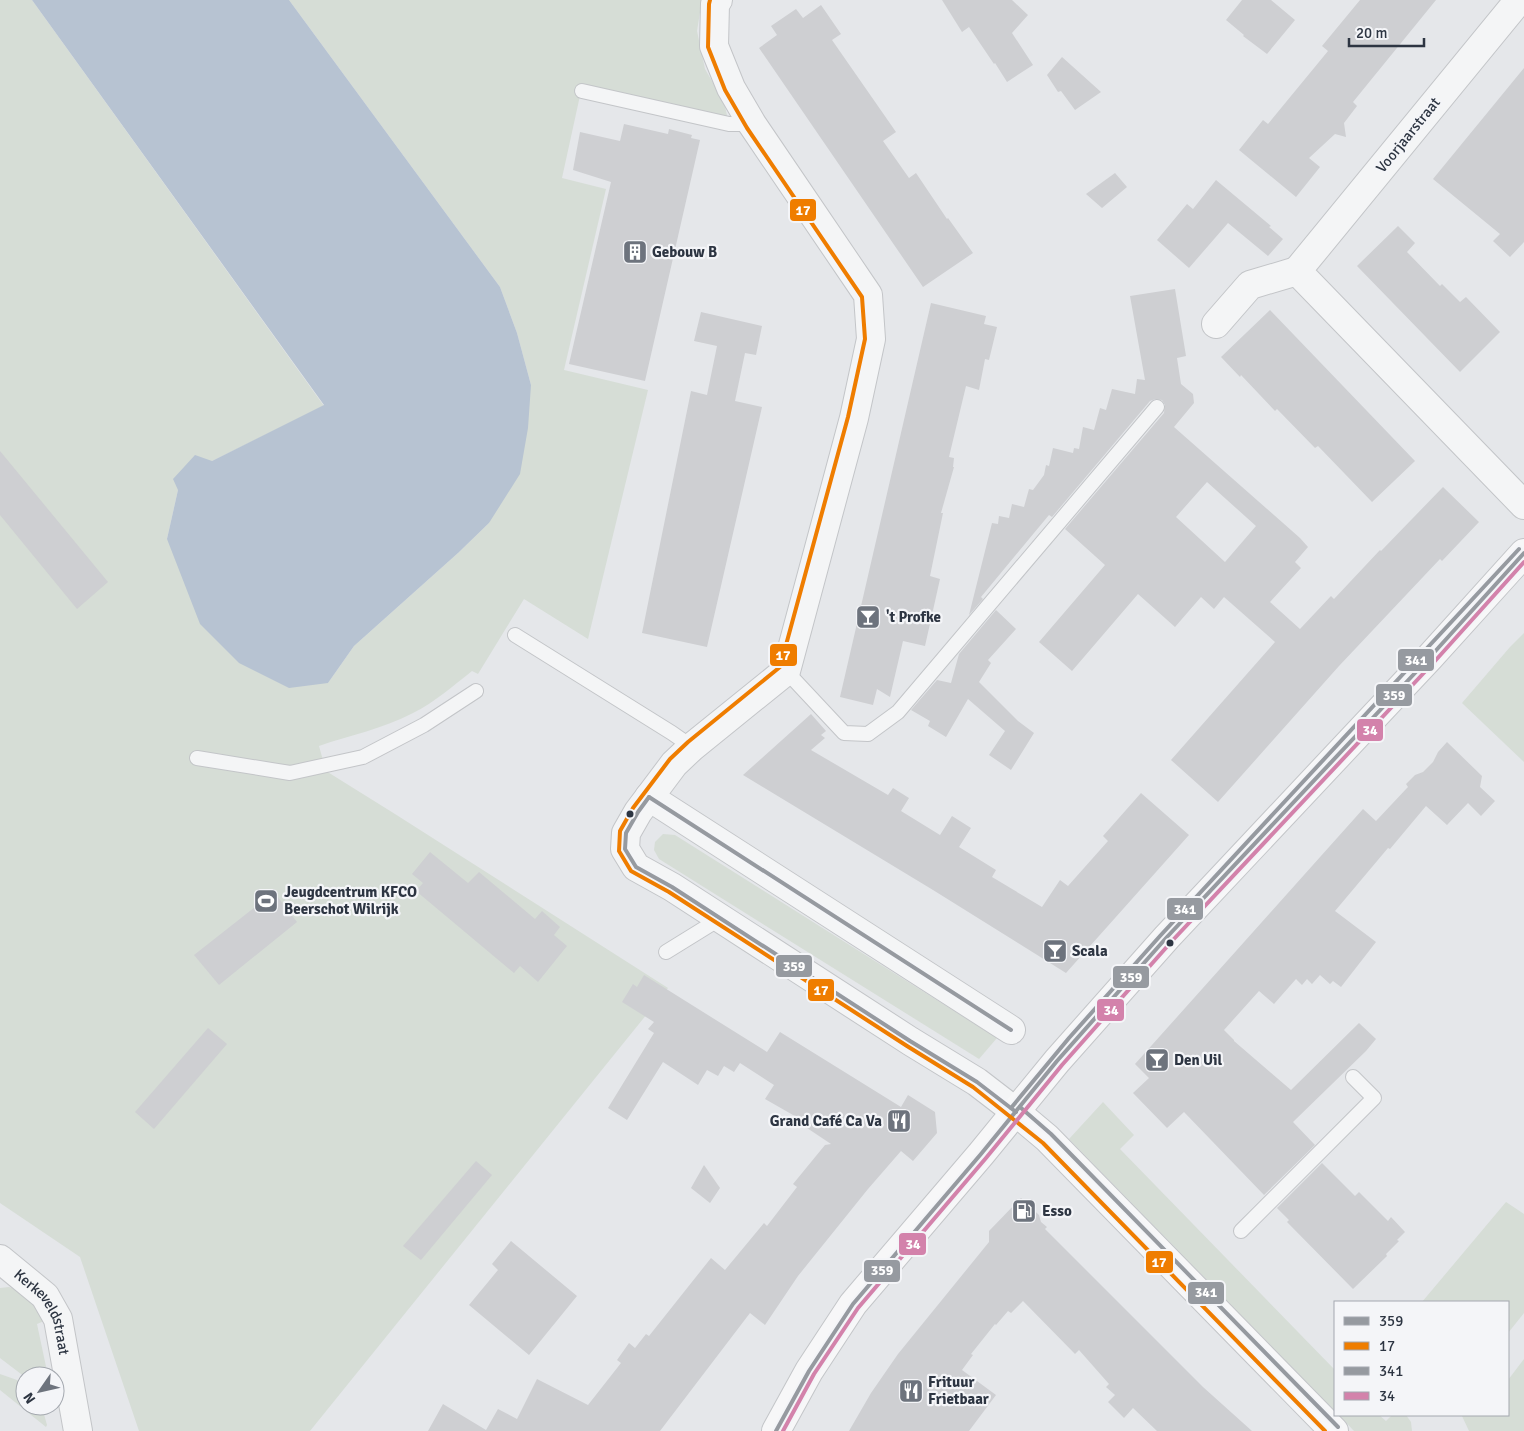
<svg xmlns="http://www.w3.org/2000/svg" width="1524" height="1431" font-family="Signika,sans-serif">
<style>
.green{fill:#d6ddd6}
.water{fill:#b7c3d2}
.building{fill:#cecfd2;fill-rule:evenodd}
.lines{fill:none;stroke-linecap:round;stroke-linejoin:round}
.lane-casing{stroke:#c3c5c8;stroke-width:16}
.street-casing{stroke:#c3c5c8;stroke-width:30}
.secondary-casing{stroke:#c3c5c8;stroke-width:30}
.lane{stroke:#f4f5f6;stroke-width:14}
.street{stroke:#f4f5f6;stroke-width:28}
.secondary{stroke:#f7f7f8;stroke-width:28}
.bus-1-casing{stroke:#f4f5f8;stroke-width:8}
.bus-2-casing{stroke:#f4f5f8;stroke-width:8}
.bus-3-casing{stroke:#f4f5f8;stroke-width:8}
.bus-4-casing{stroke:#f4f5f8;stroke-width:8}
.bus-1{stroke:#969aa0;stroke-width:4}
.bus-2{stroke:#ef7d00;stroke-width:4}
.bus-3{stroke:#969aa0;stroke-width:4}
.bus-4{stroke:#d382ab;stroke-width:4}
.bus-dot{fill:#2d3542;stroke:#f4f5f8;stroke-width:2}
.labels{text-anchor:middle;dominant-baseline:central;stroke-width:4.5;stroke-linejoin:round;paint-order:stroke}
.street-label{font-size:15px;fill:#2d3542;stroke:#f4f5f8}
.poi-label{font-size:15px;font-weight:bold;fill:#2d3542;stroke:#f4f5f8;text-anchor:start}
.line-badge{stroke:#f4f5f8;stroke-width:2}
.badge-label{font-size:14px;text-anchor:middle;font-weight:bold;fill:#fff}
</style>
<rect width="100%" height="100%" fill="#e5e7ea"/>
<!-- green -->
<g class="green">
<path d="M0,0H32L324,406L212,461L178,490L167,539L328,683L354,646L458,553L489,523L531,385L517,333L500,287L289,0H702L697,31L705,69L724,102L729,124L581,91L562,178L606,189L564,370L648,390L588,639L524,599L478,674L472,671C453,686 435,702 413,713C383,729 350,735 319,746L326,771L395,814L668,988L310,1431H139L80,1257L0,1203Z"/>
<path d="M1524,633V762L1462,703L1510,647Z"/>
<path d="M663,834L675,835L997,1038L979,1059L659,859L654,850L655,842Z"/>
<path d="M1103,1102L1134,1135L1120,1149L1335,1370V1411L1069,1139Z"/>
<path d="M1506,1202L1524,1214V1313L1508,1333V1302H1422Z"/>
<path d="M9,1287L29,1295L44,1321L37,1324L48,1376H25V1377L0,1358V1288Z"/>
<path d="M1524,1359V1431H1469L1462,1416L1463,1415H1508V1380Z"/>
<path d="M0,1374L17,1380L25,1388V1406L42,1407L47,1425L46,1427L0,1390Z"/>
<path d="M1339,1415H1379L1386,1421L1392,1415H1406L1411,1422L1412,1431H1354Z"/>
</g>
<!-- water -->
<path class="water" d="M32,0H289L500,287L517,333L531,385L528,428L520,474L489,523L458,553L354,646L328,683L289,688L239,663L200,624L167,539L178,490L173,479L195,455L212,461L324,405Z"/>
<!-- building -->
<g class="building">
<path d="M942,0H1012L1028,15L1012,33L1033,65L1007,82L995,63L994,64L969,27L962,32Z"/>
<path d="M1242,0H1271L1295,20L1267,54L1243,36L1244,35L1226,20Z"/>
<path d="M1360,0H1436L1353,102L1357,106L1344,123L1346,137L1335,134L1309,158L1320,167L1296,197L1239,150L1263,120L1268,124L1328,51L1322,46Z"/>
<path d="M821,5L841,34L832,40L896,132L883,141L909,178L916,173L947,219L948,218L973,253L923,287L759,48L777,35L771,26L796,9L803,18Z"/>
<path d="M1062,57L1101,92L1075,110L1061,91L1058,92L1047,75Z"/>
<path d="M1524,68V242L1510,257L1493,241L1500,234L1433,179Z"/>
<path d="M624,124L668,134L669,129L692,135L691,138L700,140L645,381L569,364L611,182L573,170L580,132L620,141Z"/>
<path d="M1115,173L1127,187L1102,208L1086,194Z"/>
<path d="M1216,180L1271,226L1269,227L1283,239L1268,256L1228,223L1189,268L1157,240L1187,204L1193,209Z"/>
<path d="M1398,226L1415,243L1407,252L1440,286L1442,284L1460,302L1466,297L1500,332L1460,372L1357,266Z"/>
<path d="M1175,289L1186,356L1177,358L1181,384L1193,394L1194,403L1174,427L1300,538L1308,547L1295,562L1301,568L1270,602L1300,629L1331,596L1334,599L1380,550L1381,551L1443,487L1479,522L1442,561L1440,559L1339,666L1218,802L1171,760L1275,642L1224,597L1214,609L1201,597L1175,627L1138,594L1072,671L1039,642L1105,565L1065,529L1164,413L1165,405L1162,400L1155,399L1150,401L1052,517L1049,515L1034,533L981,597L983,599L969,615L992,523L998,524L999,516L1009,518L1012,504L1024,507L1029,489L1033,490L1044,475L1046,465L1049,466L1053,448L1073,453L1074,448L1079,449L1083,427L1094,430L1100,408L1106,410L1112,389L1135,394L1137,379L1145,380L1130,296ZM1207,482L1256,526L1225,562L1176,517Z"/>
<path d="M931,303L986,316L984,324L997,327L989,360L985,359L979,390L966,386L949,457L954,458L953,467H954L941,513H943L930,576L940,579L925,646L903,641L890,697L877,689L873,705L840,697Z"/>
<path d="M1270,310L1415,461L1372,502L1318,446L1315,448L1277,409L1275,411L1241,375L1240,377L1221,357Z"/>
<path d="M701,312L762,326L756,355L745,353L735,401L762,407L707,647L642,633L691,391L707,395L717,346L694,341Z"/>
<path d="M0,451L108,582L77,609L0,515Z"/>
<path d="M996,610L1016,629L988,660L991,663L979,682L1018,721L1034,733L1011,770L989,755L1005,731L968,699L946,737L928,726L930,721L911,710L937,680L951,683L959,654Z"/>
<path d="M811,714L826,731L821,735L825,738L811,750L888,795L893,788L909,798L901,811L940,835L952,816L971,828L959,847L996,870L992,877L1042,907L1060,880L1068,886L1108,841L1103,836L1141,793L1189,835L1066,973L933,890L743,775Z"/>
<path d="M1447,742L1482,776L1480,787L1495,801L1481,816L1468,803L1447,825L1426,806L1390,849L1388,848L1335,911L1376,942L1341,987L1333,981L1330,984L1320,975L1312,984L1307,979L1302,985L1296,979L1274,1004L1259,991L1224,1030L1234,1040V1041L1291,1090L1359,1023L1376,1039L1366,1051L1293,1122L1315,1145L1264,1195L1184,1112L1167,1128L1133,1093L1149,1078L1135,1064L1363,809L1376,821L1407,788L1408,787L1406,784L1415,775L1423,772L1433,762L1438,752Z"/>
<path d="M430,852L468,883L479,872L535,919L542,911L560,927L554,935L567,946L538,982L520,966L514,973L416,891L423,883L412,874Z"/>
<path d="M274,892L297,922L219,985L194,955Z"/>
<path d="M644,975L767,1052L780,1032L901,1107L908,1095L935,1112L937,1133L913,1161L901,1151L868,1189L798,1276L765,1325L750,1313L660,1431H428L443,1404L486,1430L498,1409L517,1419L537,1379L588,1405L621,1363L617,1360L629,1343L635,1348L646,1334L649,1336L711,1258L725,1270L764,1223L767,1226L797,1187L793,1184L825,1145L831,1144L804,1126L807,1123L765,1099L774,1085L740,1063L734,1072L724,1066L718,1076L707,1070L698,1085L663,1062L627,1120L608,1108L654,1033L648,1029L654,1022L622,1002L633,984L637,987Z"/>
<path d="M208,1028L227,1044L154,1129L135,1112Z"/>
<path d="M476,1161L492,1175L421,1260L403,1246Z"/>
<path d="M1322,1163L1355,1196L1359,1192L1388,1221L1391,1217L1405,1232L1397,1240L1399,1241L1386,1254L1387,1256L1353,1289L1287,1222L1289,1220L1277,1208Z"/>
<path d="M704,1165L720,1188L710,1203L691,1188Z"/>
<path d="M1021,1198L1039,1215L1041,1222L1047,1227L1045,1229L1203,1387L1252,1431H1157L1133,1408L1124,1418L1108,1402L1115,1395L1106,1387L1109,1384L1079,1350L1075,1354L1023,1301L1011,1313L1008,1311L996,1325L995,1324L971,1354L973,1355L962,1370L996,1395L969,1431H849L871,1393L898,1354L989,1242V1231Z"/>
<path d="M511,1241L577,1296L529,1355L469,1305L498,1270L492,1264Z"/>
</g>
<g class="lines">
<defs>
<g id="lane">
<path d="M582,91L729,124H752"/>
<path d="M515,635L672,733L692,747"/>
<path d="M786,671L844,733L868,734L898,712L1157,407"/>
<path d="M197,758L290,773L363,757L424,725L476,691"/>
<path d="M666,952L721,918"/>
<path d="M1241,1231L1374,1098L1353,1077"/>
</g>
<g id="street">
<path d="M718,0L715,4L714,46L731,88L752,124L868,295L871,339L854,418L786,671L692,747L674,764L638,812L626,833L625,849L636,867L672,887L910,1041L977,1082L1016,1112"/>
<path d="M1519,0L1297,271L1524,505"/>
<path d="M1216,324L1250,285L1297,271"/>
<path d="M649,797L1011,1030"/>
<path id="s1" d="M0,1259L45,1296L58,1319L78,1431"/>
</g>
<g id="secondary">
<path d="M1016,1112L1047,1138L1334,1431"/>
<path d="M776,1431L809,1371L853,1304L981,1154L1057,1061L1167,937L1430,657L1524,553"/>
</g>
</defs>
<!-- lane casing -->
<use href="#lane" class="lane-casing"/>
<!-- street casing -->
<use href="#street" class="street-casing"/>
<!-- secondary casing -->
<use href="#secondary" class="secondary-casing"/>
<!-- lane -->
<use href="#lane" class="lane"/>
<!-- street -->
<use href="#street" class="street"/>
<!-- secondary -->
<use href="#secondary" class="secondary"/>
<defs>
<g id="bus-1">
<path d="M649,797L638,812L626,833L625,849L636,867L672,887L910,1041L977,1082L1016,1112"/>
<path d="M649,797L1011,1030"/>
<path d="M776,1431L809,1371L853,1304L981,1154L1057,1061L1167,937L1430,657L1524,553"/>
</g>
<path id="bus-2" d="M710,0L709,4L708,47L725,90L747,128L862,297L865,339L848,417L780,667L688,742L670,759L633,808L620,831L619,851L631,871L669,892L907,1046L973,1087L1043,1143L1325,1431"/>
<g id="bus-3">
<path d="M1020,1107L1051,1134L1338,1427"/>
<path d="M1011,1108L1069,1038L1160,936L1519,549"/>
</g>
<path id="bus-4" d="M783,1431L814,1374L858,1308L986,1158L1062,1065L1172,941L1435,661L1524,562"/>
</defs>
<!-- bus-1 casing -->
<use href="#bus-1" class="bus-1-casing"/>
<!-- bus-2 casing -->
<use href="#bus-2" class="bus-2-casing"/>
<!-- bus-3 casing -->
<use href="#bus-3" class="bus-3-casing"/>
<!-- bus-4 casing -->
<use href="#bus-4" class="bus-4-casing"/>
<!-- bus-1 -->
<use href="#bus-1" class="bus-1"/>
<!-- bus-2 -->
<use href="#bus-2" class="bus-2"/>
<!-- bus-3 -->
<use href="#bus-3" class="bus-3"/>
<!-- bus-4 -->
<use href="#bus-4" class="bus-4"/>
</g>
<!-- icons -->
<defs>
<symbol id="building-square" viewBox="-11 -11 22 22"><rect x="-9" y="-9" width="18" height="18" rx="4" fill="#6d737d" stroke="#f4f5f8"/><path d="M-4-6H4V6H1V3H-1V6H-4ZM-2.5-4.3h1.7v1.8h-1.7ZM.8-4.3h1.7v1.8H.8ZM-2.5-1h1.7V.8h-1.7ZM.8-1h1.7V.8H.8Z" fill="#fff"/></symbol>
<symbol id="bar-square" viewBox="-11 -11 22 22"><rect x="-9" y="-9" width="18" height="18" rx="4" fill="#6d737d" stroke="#f4f5f8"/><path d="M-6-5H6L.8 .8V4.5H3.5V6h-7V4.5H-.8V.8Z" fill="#fff"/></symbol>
<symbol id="stadium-square" viewBox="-11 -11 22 22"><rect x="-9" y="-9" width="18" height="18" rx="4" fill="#6d737d" stroke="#f4f5f8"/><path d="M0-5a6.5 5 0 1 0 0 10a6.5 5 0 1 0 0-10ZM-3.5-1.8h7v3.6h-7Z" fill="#fff"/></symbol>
<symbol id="restaurant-square" viewBox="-11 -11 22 22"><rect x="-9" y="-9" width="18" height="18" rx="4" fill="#6d737d" stroke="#f4f5f8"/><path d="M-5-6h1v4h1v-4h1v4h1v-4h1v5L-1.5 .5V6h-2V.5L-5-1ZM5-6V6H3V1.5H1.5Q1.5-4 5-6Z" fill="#fff"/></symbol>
<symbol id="fuel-square" viewBox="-11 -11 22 22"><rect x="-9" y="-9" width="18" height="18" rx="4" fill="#6d737d" stroke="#f4f5f8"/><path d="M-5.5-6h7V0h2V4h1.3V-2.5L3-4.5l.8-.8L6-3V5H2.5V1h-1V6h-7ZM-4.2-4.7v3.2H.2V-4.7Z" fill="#fff"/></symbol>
</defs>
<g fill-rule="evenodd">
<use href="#building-square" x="621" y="238" width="28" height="28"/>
<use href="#bar-square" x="854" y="603" width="28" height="28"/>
<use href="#stadium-square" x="252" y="887" width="28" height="28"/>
<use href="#bar-square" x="1041" y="937" width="28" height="28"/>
<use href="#bar-square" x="1143" y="1046" width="28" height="28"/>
<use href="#restaurant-square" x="885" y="1107" width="28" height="28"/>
<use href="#fuel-square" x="1010" y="1197" width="28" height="28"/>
<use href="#restaurant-square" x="897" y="1377" width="28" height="28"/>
</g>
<!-- markers -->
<g class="bus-dot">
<circle cx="630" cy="814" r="4.5"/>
<circle cx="1170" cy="943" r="4.5"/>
</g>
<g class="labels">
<!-- street labels -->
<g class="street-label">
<text transform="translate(1408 135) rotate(-51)">Voorjaarstraat</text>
<text stroke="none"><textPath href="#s1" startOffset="71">Kerkeveldstraat</textPath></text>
</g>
<!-- poi labels -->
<g class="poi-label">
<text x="652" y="252">Gebouw B</text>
<text x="886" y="617">'t Profke</text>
<text x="284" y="892">Jeugdcentrum KFCO<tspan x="284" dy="17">Beerschot Wilrijk</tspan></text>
<text x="1072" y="951">Scala</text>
<text x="1174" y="1060">Den Uil</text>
<text x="882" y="1121" text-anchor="end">Grand Café Ca Va</text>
<text x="1042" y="1211">Esso</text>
<text x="928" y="1382">Frituur<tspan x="928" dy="17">Frietbaar</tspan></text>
</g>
</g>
<g class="line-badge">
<rect x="789" y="198" width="28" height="24" rx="5" fill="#ef7d00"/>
<rect x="769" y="643" width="29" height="24" rx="5" fill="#ef7d00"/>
<rect x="1397" y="648" width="38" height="24" rx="5" fill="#969aa0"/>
<rect x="1375" y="683" width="38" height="24" rx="5" fill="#969aa0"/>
<rect x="1356" y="718" width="28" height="24" rx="5" fill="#d382ab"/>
<rect x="1166" y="897" width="38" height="24" rx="5" fill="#969aa0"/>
<rect x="775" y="954" width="38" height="24" rx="5" fill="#969aa0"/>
<rect x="1112" y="965" width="38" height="24" rx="5" fill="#969aa0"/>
<rect x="807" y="978" width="28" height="24" rx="5" fill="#ef7d00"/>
<rect x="1096" y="998" width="29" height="24" rx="5" fill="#d382ab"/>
<rect x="898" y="1232" width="29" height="24" rx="5" fill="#d382ab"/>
<rect x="1145" y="1250" width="29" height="24" rx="5" fill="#ef7d00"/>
<rect x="863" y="1259" width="38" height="24" rx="5" fill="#969aa0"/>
<rect x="1187" y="1281" width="38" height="24" rx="5" fill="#969aa0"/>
</g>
<g class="badge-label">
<text x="803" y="215">17</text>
<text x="783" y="660">17</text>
<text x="1416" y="665">341</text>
<text x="1394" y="700">359</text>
<text x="1370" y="735">34</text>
<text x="1185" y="914">341</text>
<text x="794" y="971">359</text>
<text x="1131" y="982">359</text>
<text x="821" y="995">17</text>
<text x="1111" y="1015">34</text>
<text x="913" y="1249">34</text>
<text x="1159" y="1267">17</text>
<text x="882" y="1275">359</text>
<text x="1206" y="1297">341</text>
</g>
<!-- legend -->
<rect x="1334" y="1301" width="175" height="115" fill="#f4f5f8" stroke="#a4a8af"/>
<rect x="1344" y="1317" width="25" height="8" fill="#969aa0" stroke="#a4a8af"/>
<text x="1379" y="1326" font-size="15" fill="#2d3542">359</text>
<rect x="1344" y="1342" width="25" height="8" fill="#ef7d00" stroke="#a4a8af"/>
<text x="1379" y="1351" font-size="15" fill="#2d3542">17</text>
<rect x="1344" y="1367" width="25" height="8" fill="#969aa0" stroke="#a4a8af"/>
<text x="1379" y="1376" font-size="15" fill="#2d3542">341</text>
<rect x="1344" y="1392" width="25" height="8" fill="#d382ab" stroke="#a4a8af"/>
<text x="1379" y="1401" font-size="15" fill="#2d3542">34</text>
<!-- north arrow -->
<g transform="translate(40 1391) rotate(236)"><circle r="24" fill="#f4f5f8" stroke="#a4a8af"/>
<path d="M0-4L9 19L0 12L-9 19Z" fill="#6d737d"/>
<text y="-8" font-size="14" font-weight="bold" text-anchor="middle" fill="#2d3542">N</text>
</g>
<!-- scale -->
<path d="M1349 38v8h75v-8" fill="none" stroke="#2d3542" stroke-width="2.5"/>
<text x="1356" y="38" font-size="15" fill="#2d3542" stroke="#f4f5f8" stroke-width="4" paint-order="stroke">20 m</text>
</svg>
